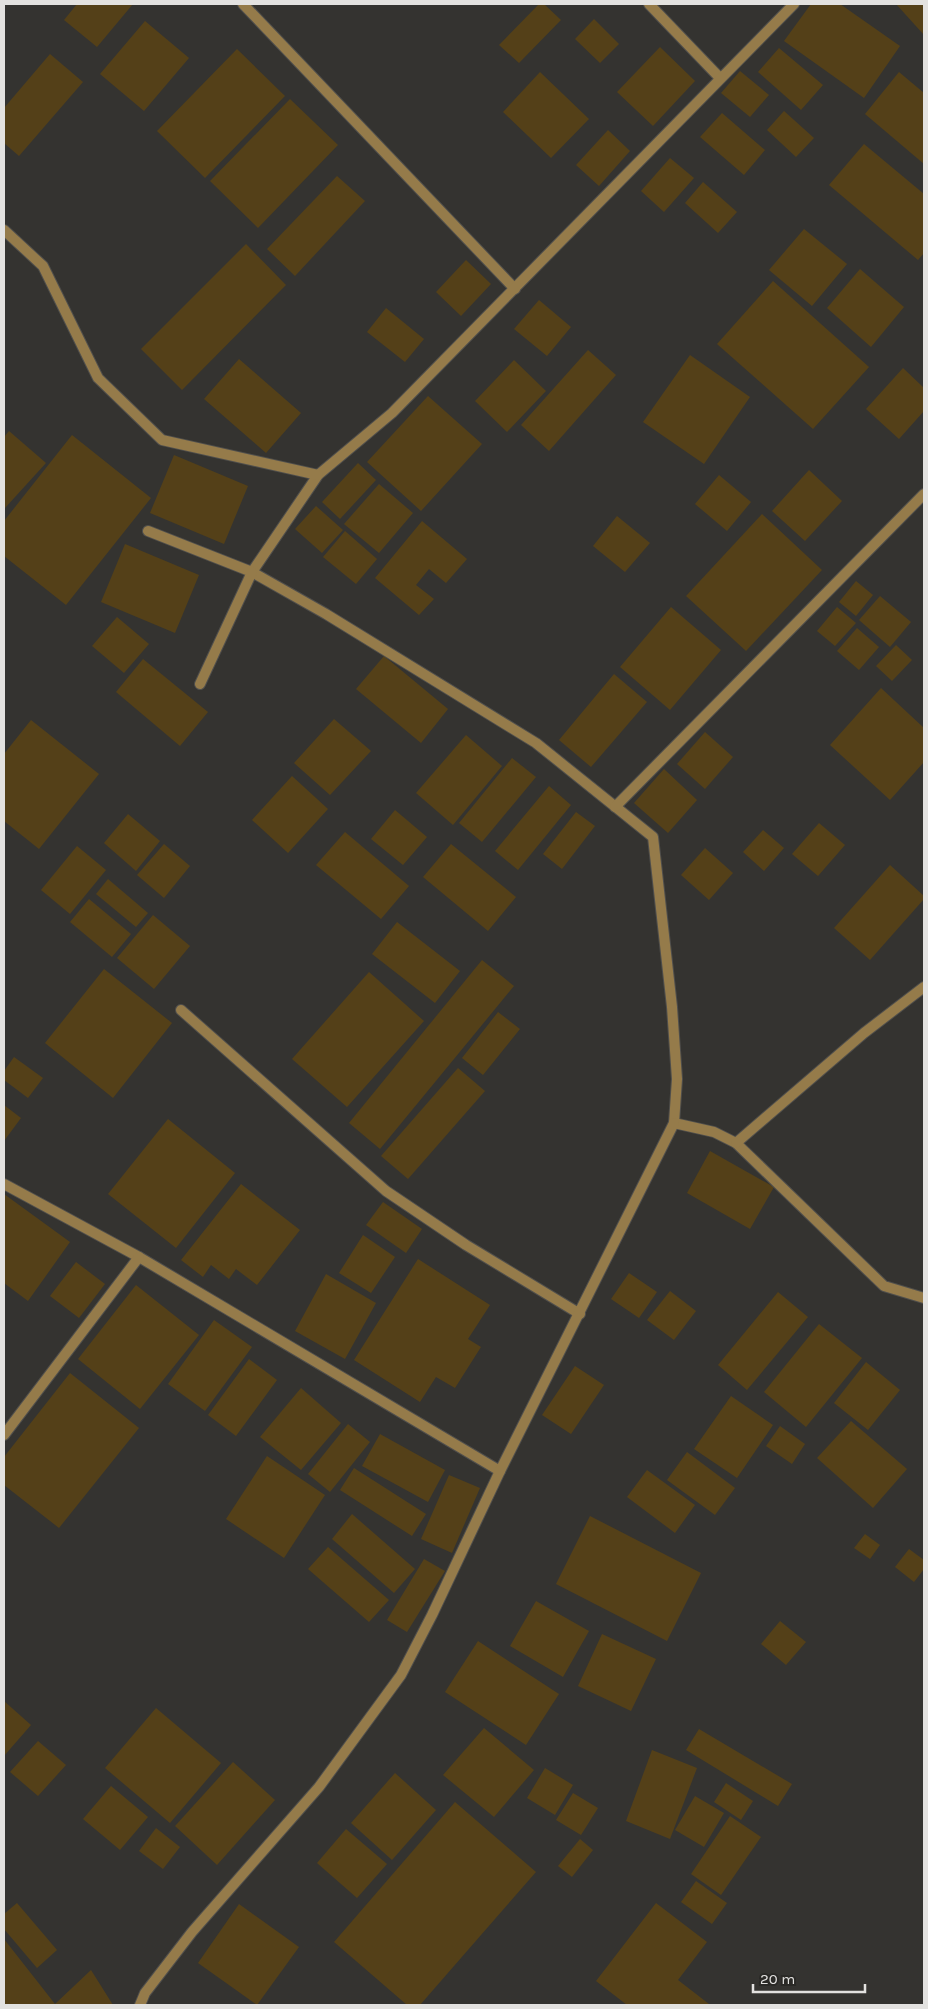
<svg xmlns="http://www.w3.org/2000/svg" width="928" height="2009" font-family="Karla,sans-serif">
<style>
.building{fill:#544018}
.lines{fill:none;stroke-linecap:round;stroke-linejoin:round}
.street-casing{stroke:#504f4c;stroke-width:12}
.street{stroke:#957b4a;stroke-width:10}
</style>
<rect width="100%" height="100%" fill="#343330"/>
<!-- building -->
<g class="building">
<path d="M77,4H133L97,47L64,20Z"/>
<path d="M539,4H544L561,20L519,63L499,45Z"/>
<path d="M811,4H840L900,46L864,98L784,41Z"/>
<path d="M896,4H924V35Z"/>
<path d="M594,19L619,44L600,63L575,39Z"/>
<path d="M145,21L189,58L144,111L100,74Z"/>
<path d="M660,47L695,81L653,126L617,92Z"/>
<path d="M779,48L823,85L801,110L758,72Z"/>
<path d="M237,49L285,96L205,178L157,131Z"/>
<path d="M50,54L83,82L19,156L4,143V108Z"/>
<path d="M740,71L769,95L750,117L721,93Z"/>
<path d="M540,72L589,119L551,158L503,112Z"/>
<path d="M899,72L924,93V164L865,114Z"/>
<path d="M290,99L338,145L258,228L210,181Z"/>
<path d="M784,111L814,138L796,157L767,130Z"/>
<path d="M722,113L765,150L744,175L700,137Z"/>
<path d="M608,130L630,151L599,186L576,165Z"/>
<path d="M864,144L924,194V253L918,260L829,185Z"/>
<path d="M670,158L694,178L664,212L641,191Z"/>
<path d="M337,176L365,201L295,276L267,249Z"/>
<path d="M703,182L737,212L718,233L685,203Z"/>
<path d="M804,229L847,264L812,306L769,270Z"/>
<path d="M246,244L286,285L182,390L141,349Z"/>
<path d="M466,260L491,284L461,316L436,292Z"/>
<path d="M860,269L904,307L871,347L827,308Z"/>
<path d="M773,281L869,367L813,429L717,344Z"/>
<path d="M539,300L571,327L547,356L514,329Z"/>
<path d="M386,308L424,339L405,362L367,332Z"/>
<path d="M588,350L616,375L549,451L521,425Z"/>
<path d="M690,355L750,397L704,464L643,422Z"/>
<path d="M239,359L301,413L266,453L204,399Z"/>
<path d="M514,360L546,391L507,432L475,401Z"/>
<path d="M903,368L924,388V411L899,439L866,409Z"/>
<path d="M428,396L482,444L421,511L367,462Z"/>
<path d="M9,431L46,463L5,508L4,506V437Z"/>
<path d="M72,435L151,498L66,605L4,556V521Z"/>
<path d="M174,455L248,486L224,544L150,513Z"/>
<path d="M358,463L376,480L340,519L322,502Z"/>
<path d="M809,470L842,501L805,541L772,511Z"/>
<path d="M719,475L751,502L727,531L695,504Z"/>
<path d="M379,484L413,513L379,553L344,524Z"/>
<path d="M316,506L343,530L322,553L295,529Z"/>
<path d="M762,514L822,570L746,651L686,596Z"/>
<path d="M617,516L650,543L625,572L593,546Z"/>
<path d="M422,521L467,559L446,583L429,569L416,585L434,599L419,615L375,578Z"/>
<path d="M345,531L377,559L356,584L323,557Z"/>
<path d="M125,544L199,575L175,633L101,602Z"/>
<path d="M856,581L873,595L856,616L839,602Z"/>
<path d="M880,596L911,622L890,647L859,620Z"/>
<path d="M671,607L721,650L670,710L620,667Z"/>
<path d="M837,607L856,623L835,646L817,631Z"/>
<path d="M117,617L149,644L124,673L92,646Z"/>
<path d="M857,628L879,647L859,670L837,651Z"/>
<path d="M896,645L912,660L892,681L876,666Z"/>
<path d="M384,656L448,709L421,743L356,689Z"/>
<path d="M143,659L208,712L180,746L116,692Z"/>
<path d="M614,674L647,702L591,767L559,740Z"/>
<path d="M881,688L924,728V762L890,800L830,745Z"/>
<path d="M334,719L371,751L330,795L294,763Z"/>
<path d="M31,720L99,774L39,849L4,821V754Z"/>
<path d="M705,732L733,757L705,789L677,764Z"/>
<path d="M466,735L502,766L453,825L416,793Z"/>
<path d="M512,758L536,777L482,842L459,823Z"/>
<path d="M664,769L697,800L668,833L634,803Z"/>
<path d="M292,776L328,809L288,853L252,820Z"/>
<path d="M549,786L571,805L518,870L495,851Z"/>
<path d="M395,810L427,837L403,865L371,839Z"/>
<path d="M576,812L595,826L562,869L543,854Z"/>
<path d="M128,814L160,841L136,871L104,843Z"/>
<path d="M819,823L845,845L818,876L792,854Z"/>
<path d="M763,830L784,848L764,871L743,852Z"/>
<path d="M345,832L409,886L381,919L316,865Z"/>
<path d="M164,844L190,866L164,898L137,875Z"/>
<path d="M451,844L516,897L488,931L423,877Z"/>
<path d="M77,846L106,870L70,914L41,890Z"/>
<path d="M705,848L733,873L709,900L681,875Z"/>
<path d="M890,865L924,896V899L870,960L834,928Z"/>
<path d="M108,879L148,913L136,927L96,894Z"/>
<path d="M89,899L131,934L112,957L70,922Z"/>
<path d="M153,915L190,946L154,989L117,958Z"/>
<path d="M397,922L460,971L435,1003L372,954Z"/>
<path d="M482,960L514,986L380,1149L349,1123Z"/>
<path d="M104,969L172,1023L113,1098L45,1043Z"/>
<path d="M369,972L424,1021L347,1107L292,1059Z"/>
<path d="M498,1012L520,1029L483,1075L462,1058Z"/>
<path d="M14,1057L43,1078L28,1098L4,1080V1071Z"/>
<path d="M458,1068L485,1091L408,1179L381,1156Z"/>
<path d="M4,1105L21,1118L4,1141Z"/>
<path d="M168,1119L235,1173L176,1248L108,1194Z"/>
<path d="M710,1151L774,1187L750,1229L687,1193Z"/>
<path d="M241,1184L300,1230L257,1285L236,1269L229,1279L211,1265L203,1277L181,1260Z"/>
<path d="M4,1194L70,1242L28,1301L4,1283Z"/>
<path d="M383,1202L422,1229L406,1253L366,1225Z"/>
<path d="M363,1235L395,1257L371,1293L339,1273Z"/>
<path d="M418,1259L490,1305L468,1339L481,1347L455,1388L436,1377L420,1402L354,1360Z"/>
<path d="M76,1262L105,1284L79,1318L50,1296Z"/>
<path d="M629,1273L657,1292L639,1318L611,1299Z"/>
<path d="M326,1274L376,1303L345,1359L295,1331Z"/>
<path d="M136,1285L199,1335L140,1409L78,1359Z"/>
<path d="M670,1291L696,1311L674,1340L647,1320Z"/>
<path d="M778,1292L808,1317L747,1390L718,1365Z"/>
<path d="M214,1320L252,1347L205,1411L168,1384Z"/>
<path d="M819,1324L862,1358L806,1427L764,1392Z"/>
<path d="M249,1359L277,1380L236,1436L208,1415Z"/>
<path d="M866,1362L900,1390L868,1430L834,1403Z"/>
<path d="M575,1366L604,1385L571,1434L542,1415Z"/>
<path d="M70,1373L139,1428L59,1528L4,1485V1457Z"/>
<path d="M301,1388L341,1423L301,1470L260,1437Z"/>
<path d="M731,1396L773,1425L737,1478L694,1449Z"/>
<path d="M851,1421L907,1469L873,1508L817,1458Z"/>
<path d="M348,1424L370,1442L330,1492L308,1474Z"/>
<path d="M780,1426L805,1444L792,1464L766,1446Z"/>
<path d="M380,1434L445,1470L428,1502L362,1466Z"/>
<path d="M687,1452L735,1488L715,1515L667,1480Z"/>
<path d="M267,1456L325,1495L284,1558L226,1519Z"/>
<path d="M354,1468L426,1514L412,1536L340,1490Z"/>
<path d="M647,1470L695,1505L675,1533L627,1497Z"/>
<path d="M449,1475L480,1488L452,1553L421,1539Z"/>
<path d="M352,1514L415,1569L394,1593L332,1539Z"/>
<path d="M590,1516L701,1573L667,1641L556,1584Z"/>
<path d="M865,1534L880,1545L870,1559L854,1548Z"/>
<path d="M328,1547L389,1600L369,1622L308,1569Z"/>
<path d="M909,1549L924,1560V1569L914,1582L895,1567Z"/>
<path d="M424,1559L445,1571L407,1632L387,1620Z"/>
<path d="M536,1601L589,1631L563,1677L510,1646Z"/>
<path d="M780,1621L806,1642L786,1665L761,1644Z"/>
<path d="M602,1634L656,1659L631,1711L578,1686Z"/>
<path d="M478,1641L559,1694L526,1745L445,1692Z"/>
<path d="M4,1701L31,1725L4,1756Z"/>
<path d="M156,1708L221,1763L170,1823L105,1768Z"/>
<path d="M484,1728L534,1770L494,1817L443,1775Z"/>
<path d="M699,1729L792,1784L778,1806L686,1750Z"/>
<path d="M38,1741L66,1765L38,1796L10,1772Z"/>
<path d="M652,1750L697,1768L670,1839L626,1821Z"/>
<path d="M233,1762L275,1800L217,1865L175,1826Z"/>
<path d="M545,1768L573,1785L555,1815L527,1798Z"/>
<path d="M395,1773L436,1810L392,1860L351,1823Z"/>
<path d="M726,1783L753,1801L741,1820L714,1802Z"/>
<path d="M111,1786L148,1817L120,1850L83,1819Z"/>
<path d="M573,1793L598,1808L581,1835L556,1820Z"/>
<path d="M695,1796L724,1813L704,1847L675,1830Z"/>
<path d="M455,1802L536,1872L420,2005H407L334,1942Z"/>
<path d="M730,1816L761,1837L721,1895L691,1874Z"/>
<path d="M156,1828L180,1847L163,1869L139,1851Z"/>
<path d="M346,1829L387,1864L357,1898L317,1863Z"/>
<path d="M580,1839L593,1850L572,1877L558,1866Z"/>
<path d="M696,1881L727,1903L712,1924L681,1902Z"/>
<path d="M17,1903L57,1950L37,1968L4,1929V1914Z"/>
<path d="M656,1903L707,1942L678,1980L709,2004L708,2005H627L596,1981Z"/>
<path d="M239,1904L299,1947L257,2005L198,1963Z"/>
<path d="M4,1939L55,2004L91,1970L113,2005H4Z"/>
</g>
<g class="lines">
<defs>
<g id="street">
<path d="M243,4L515,289"/>
<path d="M649,4L720,78"/>
<path d="M794,4L392,413L318,475L252,572L326,614L536,743L653,837L672,1007L677,1079L674,1123L714,1132L736,1143L884,1286L924,1298"/>
<path d="M4,230L43,266L98,378L162,440L318,475"/>
<path d="M148,531L252,572L200,684"/>
<path d="M615,807L924,494"/>
<path d="M181,1010L386,1191L466,1245L580,1314"/>
<path d="M736,1143L864,1033L924,987"/>
<path d="M4,1184L139,1257L500,1471"/>
<path d="M4,1435L139,1257"/>
<path d="M140,2005L145,1993L192,1932L319,1787L401,1675L432,1615L500,1471L674,1123"/>
</g>
</defs>
<!-- street casing -->
<use href="#street" class="street-casing"/>
<!-- street -->
<use href="#street" class="street"/>
</g>
<!-- border -->
<rect width="928" height="2009" fill="none" stroke="#e3e2e0" stroke-width="10"/>
<!-- scale -->
<path d="M753 1984v8h112v-8" fill="none" stroke="#e3e2e0" stroke-width="2.5"/>
<text x="760" y="1984" font-size="15" fill="#e3e2e0" stroke="#2a2926" stroke-width="4" paint-order="stroke">20 m</text>
</svg>
